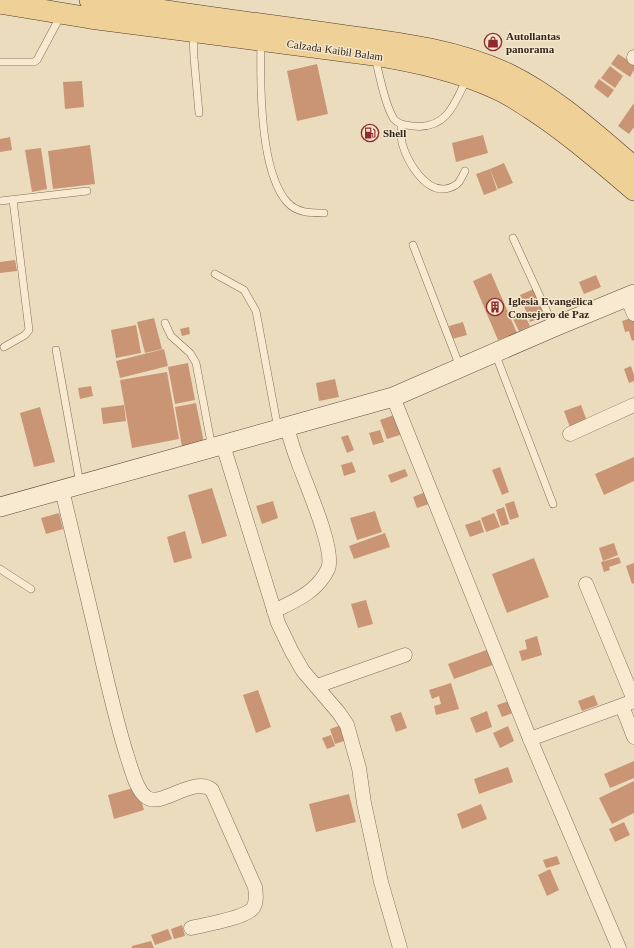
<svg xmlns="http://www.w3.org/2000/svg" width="634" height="948" font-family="Georgia,serif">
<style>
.building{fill:#c99575}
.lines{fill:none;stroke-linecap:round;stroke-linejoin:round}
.lane-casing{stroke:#836d58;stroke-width:8}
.street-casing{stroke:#836d58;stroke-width:15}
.secondary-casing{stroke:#654e3b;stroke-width:20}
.primary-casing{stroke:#513c2c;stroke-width:22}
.lane{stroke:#f7ead1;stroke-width:7}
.street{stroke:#f7ead1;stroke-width:14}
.secondary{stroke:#f7ead1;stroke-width:19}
.primary{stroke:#efd096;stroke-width:21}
.labels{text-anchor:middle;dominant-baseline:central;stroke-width:3;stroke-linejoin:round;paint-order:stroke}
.poi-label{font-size:11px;font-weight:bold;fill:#33261c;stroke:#f4e7cd;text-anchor:start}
.street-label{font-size:11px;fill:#33261c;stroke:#f4e7cd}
</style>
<rect width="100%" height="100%" fill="#ecdcbe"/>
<!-- building -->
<g class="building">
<path d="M618,54L634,64V70L630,77L611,64Z"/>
<path d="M317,64L328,114L297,121L287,71Z"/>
<path d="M610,66L623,76L615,88L601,78Z"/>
<path d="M599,79L614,90L608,98L594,87Z"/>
<path d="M82,81L84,107L65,109L63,82Z"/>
<path d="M634,103V127L629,134L618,126Z"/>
<path d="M483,135L488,153L456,162L452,143Z"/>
<path d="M10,137L12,150L0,152V139Z"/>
<path d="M90,145L95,184L53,189L48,151Z"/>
<path d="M41,148L47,189L32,192L25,150Z"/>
<path d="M504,163L513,183L498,189L490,169Z"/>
<path d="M490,169L497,190L484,195L476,174Z"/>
<path d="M15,260L17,271L0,273V262Z"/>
<path d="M491,273L517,333L498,340L473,281Z"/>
<path d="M596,275L601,287L584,294L579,282Z"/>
<path d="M534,289L545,316L530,322L520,295Z"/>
<path d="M524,314L530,326L519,331L513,319Z"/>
<path d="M634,317V340L632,341L629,331L625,332L622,321Z"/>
<path d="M154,318L162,349L145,353L137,322Z"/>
<path d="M463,322L467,335L452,339L449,326Z"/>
<path d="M136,325L141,353L116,358L111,330Z"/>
<path d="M189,327L190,334L182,336L180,329Z"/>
<path d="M164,349L168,366L120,378L116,361Z"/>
<path d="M188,363L195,400L175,404L168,367Z"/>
<path d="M631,366L634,375V381L629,383L624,369Z"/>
<path d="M167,372L179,439L132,448L120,380Z"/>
<path d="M335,379L339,397L319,401L316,383Z"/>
<path d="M91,386L93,396L80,399L78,388Z"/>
<path d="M196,403L204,443L182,447L175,407Z"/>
<path d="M124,405L126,421L103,424L101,408Z"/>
<path d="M581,405L588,424L571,430L564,411Z"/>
<path d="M40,407L55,462L34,467L20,413Z"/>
<path d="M397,414L403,434L387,439L380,420Z"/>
<path d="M380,430L384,442L373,445L369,433Z"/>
<path d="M348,435L354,450L347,453L341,437Z"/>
<path d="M634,457V481L604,495L595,474Z"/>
<path d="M352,462L356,472L344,476L341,465Z"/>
<path d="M500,467L509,492L502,495L492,470Z"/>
<path d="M405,469L408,476L391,483L388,475Z"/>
<path d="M212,488L227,536L202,544L188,495Z"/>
<path d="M428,491L432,503L417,508L413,497Z"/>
<path d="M273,501L278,518L262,524L256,506Z"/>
<path d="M514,501L519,517L510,520L505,504Z"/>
<path d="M504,507L509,524L501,526L496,510Z"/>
<path d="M375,511L382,532L357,540L350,518Z"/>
<path d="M59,513L63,529L46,534L41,518Z"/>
<path d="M494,513L500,527L486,532L481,518Z"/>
<path d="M480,520L484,532L470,537L465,525Z"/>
<path d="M185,531L192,558L174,563L167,537Z"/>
<path d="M385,533L390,547L354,559L349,546Z"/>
<path d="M614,543L618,555L603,561L599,548Z"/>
<path d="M619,557L621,563L609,567L610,570L604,572L601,562Z"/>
<path d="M534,558L549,597L507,613L492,574Z"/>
<path d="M634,563V583L632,584L626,566Z"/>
<path d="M366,600L373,624L358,628L351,604Z"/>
<path d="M537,636L542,655L522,661L519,651L527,649L525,640Z"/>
<path d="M492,648L498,663L454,679L448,664Z"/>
<path d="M451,683L459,709L436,715L434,706L441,704L439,696L432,699L429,690Z"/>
<path d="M258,690L271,727L256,733L243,695Z"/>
<path d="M594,695L598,705L582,711L578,701Z"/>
<path d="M509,701L513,713L502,717L497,705Z"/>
<path d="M487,711L492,727L476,733L470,718Z"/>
<path d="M401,712L407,728L396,732L390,716Z"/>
<path d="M344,724L350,739L335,744L330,729Z"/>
<path d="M508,726L514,741L500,748L493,733Z"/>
<path d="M331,735L335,746L327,749L322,738Z"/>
<path d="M634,761V778L610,788L604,774Z"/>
<path d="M508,767L513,782L479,794L474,779Z"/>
<path d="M634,781V813L612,824L599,798Z"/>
<path d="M137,787L144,810L114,819L108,795Z"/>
<path d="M349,794L356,822L316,832L309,804Z"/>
<path d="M481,804L487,819L462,829L457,814Z"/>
<path d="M624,822L630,835L615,842L609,829Z"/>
<path d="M557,856L560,864L546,868L543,860Z"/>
<path d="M550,869L559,890L547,896L538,875Z"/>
<path d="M182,925L185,936L174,939L171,929Z"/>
<path d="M168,929L172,939L155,945L151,935Z"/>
<path d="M151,941L154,948H132V946Z"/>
</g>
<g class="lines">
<defs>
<g id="lane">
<path d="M193,34L194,58L199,113"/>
<path d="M261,42C260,83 260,171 287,202C297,213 310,213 324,213"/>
<path d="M375,57C379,73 385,106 394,119C399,125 406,125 413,126C447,130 455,103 467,78"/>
<path d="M0,62H34L37,60L61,15"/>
<path d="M401,124C401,130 401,137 402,143C407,161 424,191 445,189C450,188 456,186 459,182C461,179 463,175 465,171"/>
<path d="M0,201L87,191"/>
<path d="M513,238L554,327"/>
<path d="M413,245L460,367"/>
<path d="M215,274L244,290L256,311L278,429"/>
<path d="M165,323L171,336L190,353L196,363L212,448"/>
<path d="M4,347L25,335L29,330L13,200"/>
<path d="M56,350L80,484"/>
<path d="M495,353L553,504"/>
<path d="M0,569L31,589"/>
</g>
<g id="street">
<path d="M634,57V58"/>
<path d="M627,297L634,314"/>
<path d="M393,397L530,739L619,948"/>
<path d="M570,434L634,405"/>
<path d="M223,445L278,623L292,652L303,671L339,713L347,725L359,768L364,803L381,882L400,948"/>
<path d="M62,490C73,536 84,583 95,629C105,672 114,714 127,756C131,767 136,790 146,797C161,809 193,775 212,790L255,887C256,895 257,902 253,908C246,918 203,925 191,928"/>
<path d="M586,584L634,700"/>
<path d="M274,611C295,601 317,592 328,569C336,550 304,480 297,459C293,449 290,438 287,427"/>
<path d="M317,686L405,655"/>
<path d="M622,706L634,737"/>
<path d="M530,739L634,701"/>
</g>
<path id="secondary" d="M0,507L393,397L554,327L634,294"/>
<g id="primary">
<path d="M90,0C164,11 237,21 311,31C378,41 446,45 508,74C555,97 594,133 634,167"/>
<path d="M0,3L90,18L374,55C416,62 458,71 497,89C509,94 520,102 531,109C568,133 601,162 634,190"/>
</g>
</defs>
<!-- lane casing -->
<use href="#lane" class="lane-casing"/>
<!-- street casing -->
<use href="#street" class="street-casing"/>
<!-- secondary casing -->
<use href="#secondary" class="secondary-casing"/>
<!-- primary casing -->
<use href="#primary" class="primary-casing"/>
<!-- lane -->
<use href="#lane" class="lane"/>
<!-- street -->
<use href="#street" class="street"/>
<!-- secondary -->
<use href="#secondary" class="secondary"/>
<!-- primary -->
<use href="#primary" class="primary"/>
</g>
<!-- icons -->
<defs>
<symbol id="shop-ring" viewBox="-11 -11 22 22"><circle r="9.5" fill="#f4e7cd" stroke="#902a2f" stroke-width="1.5"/><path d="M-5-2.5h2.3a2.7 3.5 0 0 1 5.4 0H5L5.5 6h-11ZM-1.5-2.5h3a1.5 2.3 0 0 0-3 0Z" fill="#902a2f"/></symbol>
<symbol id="fuel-ring" viewBox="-11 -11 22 22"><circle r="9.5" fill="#f4e7cd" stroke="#902a2f" stroke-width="1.5"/><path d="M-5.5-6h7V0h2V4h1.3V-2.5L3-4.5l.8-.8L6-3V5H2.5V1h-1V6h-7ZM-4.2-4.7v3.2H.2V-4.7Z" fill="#902a2f"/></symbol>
<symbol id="building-ring" viewBox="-11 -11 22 22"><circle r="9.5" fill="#f4e7cd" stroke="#902a2f" stroke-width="1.5"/><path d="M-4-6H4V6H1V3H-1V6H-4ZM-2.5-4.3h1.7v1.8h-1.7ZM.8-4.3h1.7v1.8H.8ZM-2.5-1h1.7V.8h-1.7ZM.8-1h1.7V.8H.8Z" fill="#902a2f"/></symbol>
</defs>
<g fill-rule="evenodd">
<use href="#shop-ring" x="483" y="32" width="20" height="20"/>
<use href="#fuel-ring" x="360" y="123" width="20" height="20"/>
<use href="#building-ring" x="485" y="297" width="20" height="20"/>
</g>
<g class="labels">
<!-- poi labels -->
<g class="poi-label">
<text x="506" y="36">Autollantas<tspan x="506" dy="13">panorama</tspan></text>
<text x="383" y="133">Shell</text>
<text x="508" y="301">Iglesia Evangélica<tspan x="508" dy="13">Consejero de Paz</tspan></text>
</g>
<!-- street labels -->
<g class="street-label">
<text transform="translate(335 50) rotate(8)">Calzada Kaibil Balam</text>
</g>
</g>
</svg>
